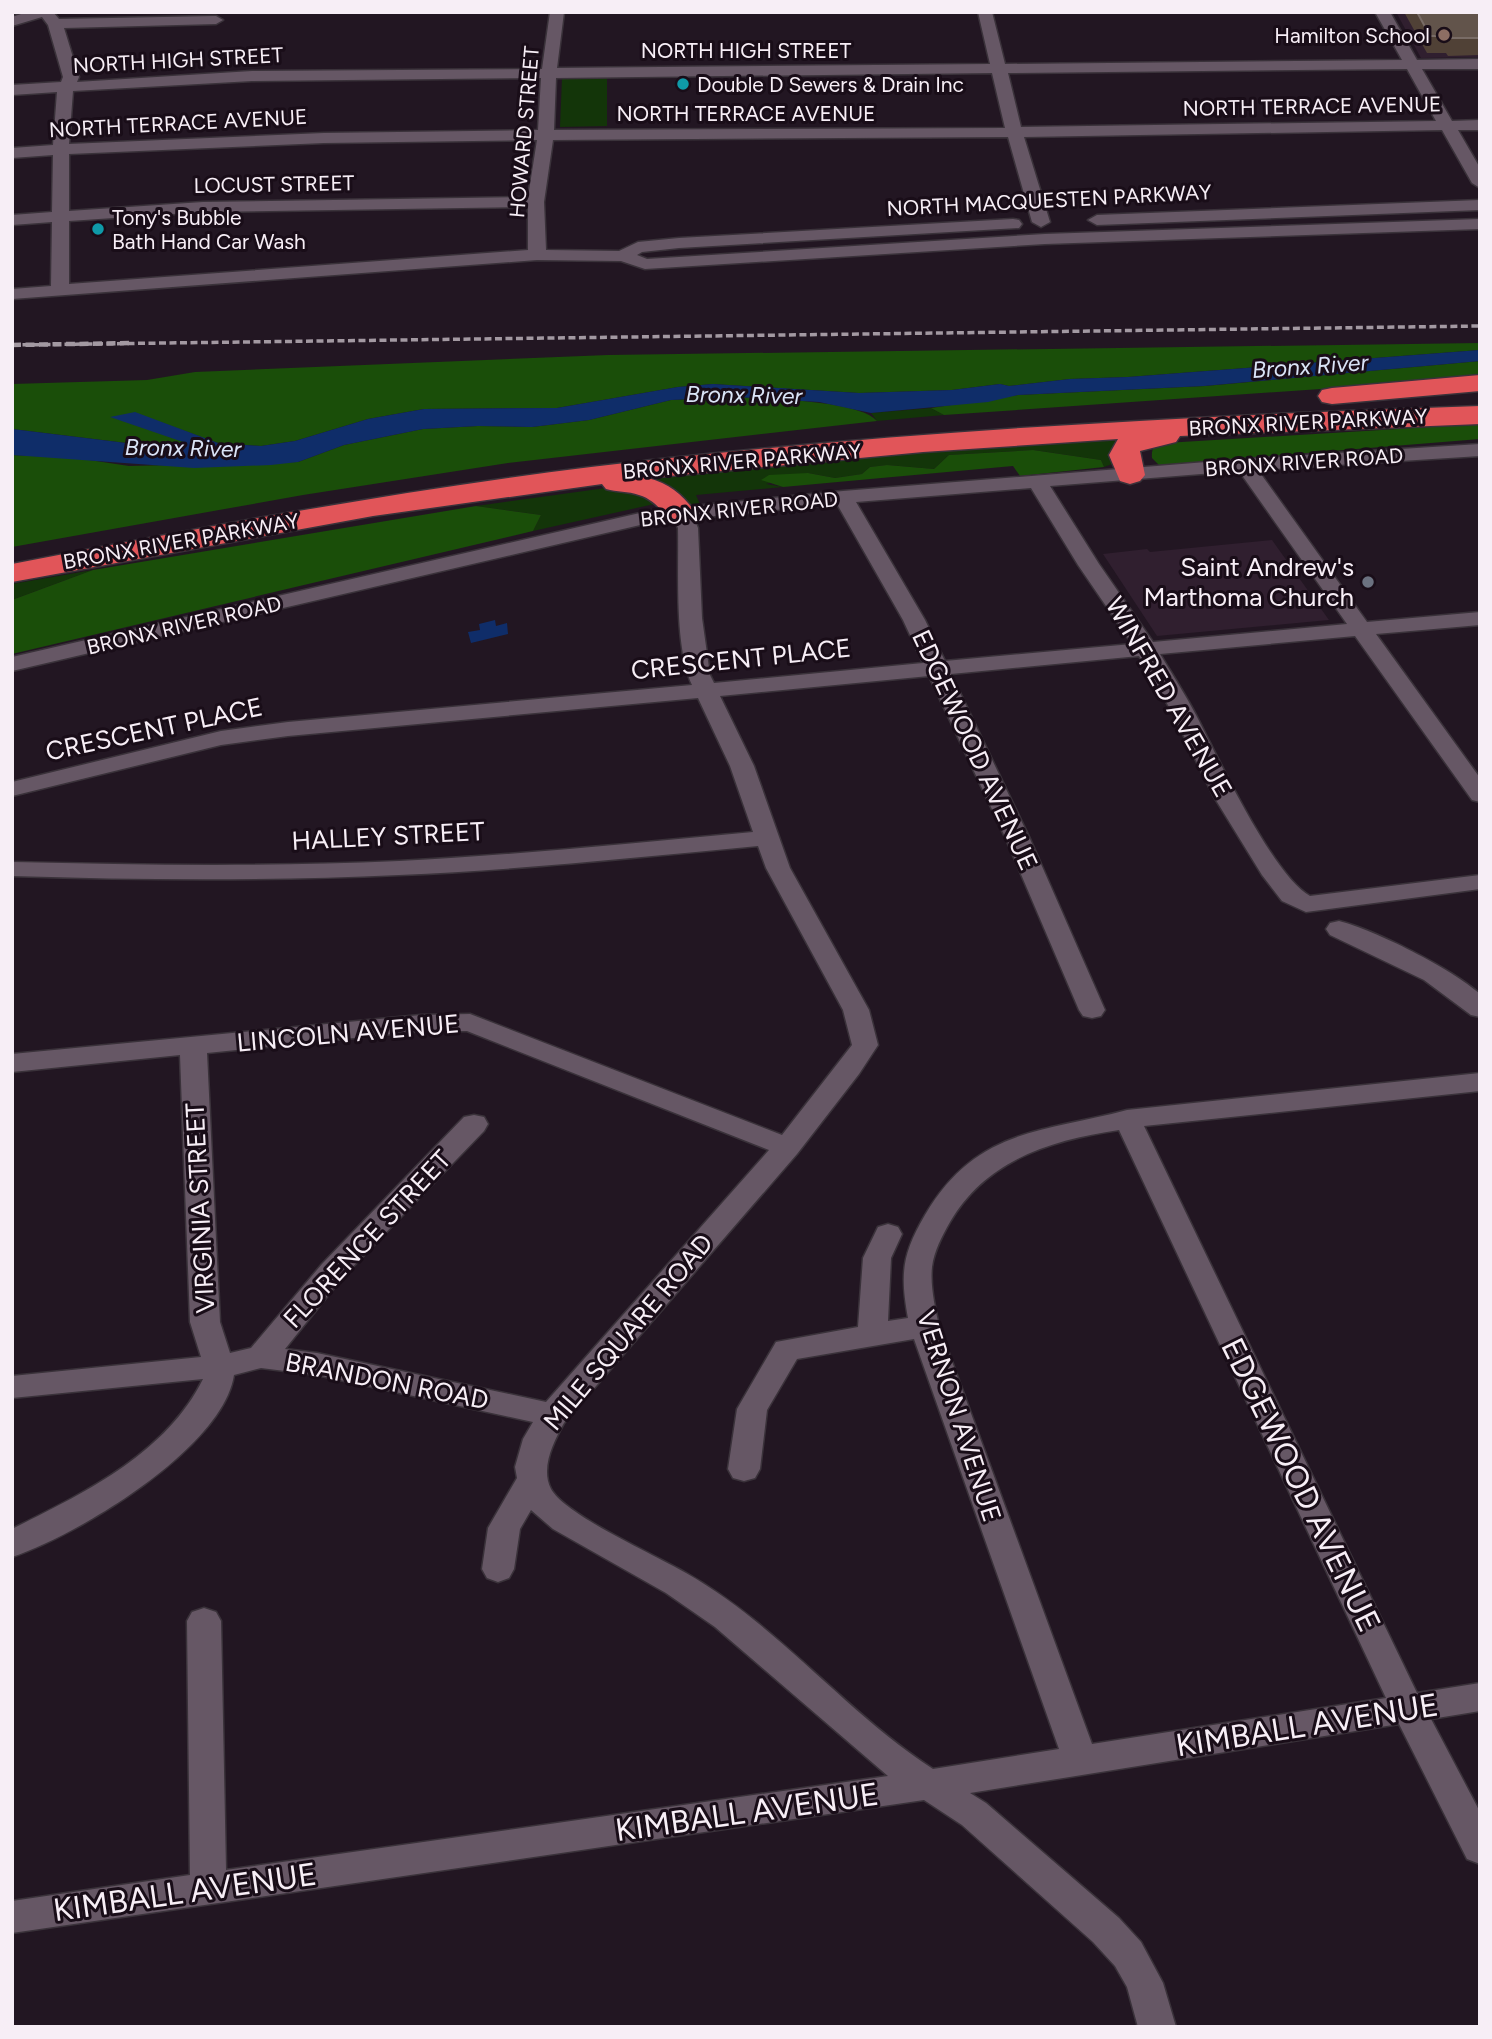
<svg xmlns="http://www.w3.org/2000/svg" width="1492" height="2039" font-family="Figtree,sans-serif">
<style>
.built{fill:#301f2f}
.green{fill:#133509}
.forest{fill:#1a4e09}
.water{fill:#0f2d69}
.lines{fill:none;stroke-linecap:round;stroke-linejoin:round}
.minor-casing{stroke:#3a323a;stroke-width:3}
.highway-casing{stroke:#3a323a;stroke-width:3}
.minor{fill:#665765;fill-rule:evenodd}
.highway{fill:#e15559;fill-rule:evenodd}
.rail-far1{stroke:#a399a2;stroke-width:3.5;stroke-dasharray:7 3.5;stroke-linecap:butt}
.rail{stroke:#a399a2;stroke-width:4.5;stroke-dasharray:9 4.5;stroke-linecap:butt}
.wall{fill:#504136}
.building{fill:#62544b;stroke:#796c66;stroke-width:2}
.education-dot{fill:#8d6e63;stroke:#190d18;stroke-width:2.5}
.culture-dot{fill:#0f9aa8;stroke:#190d18;stroke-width:2.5}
.worship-dot{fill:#6b7280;stroke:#190d18;stroke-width:2.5}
.labels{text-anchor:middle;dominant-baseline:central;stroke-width:6;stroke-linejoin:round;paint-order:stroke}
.far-poi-label{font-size:21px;fill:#f7eef6;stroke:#190d18;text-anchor:start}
.far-street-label{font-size:21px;fill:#f7eef6;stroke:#190d18}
.far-water-label{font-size:23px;font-style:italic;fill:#dae4f7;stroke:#190d18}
.poi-label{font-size:26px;fill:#f7eef6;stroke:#190d18;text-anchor:end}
.street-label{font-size:26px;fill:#f7eef6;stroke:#190d18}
.near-street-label{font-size:32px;fill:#f7eef6;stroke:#190d18}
</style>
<rect width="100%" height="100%" fill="#221622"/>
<!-- built -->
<g class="built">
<path d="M1396,12H1480V57L1421,58Z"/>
<path d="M1272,540L1329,620L1157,636L1103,554L1147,549L1150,552Z"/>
</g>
<!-- green -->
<g class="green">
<path d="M562,78H607V126L560,127Z"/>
<path d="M931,408L944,415L877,421L871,413Z"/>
<path d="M1118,440L1115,463L1104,467L1101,460L1033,450L949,455L934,469L887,465L870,467L862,474L835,478L808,473L766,484L783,487L696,495L700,504L690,505L633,480L948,450Z"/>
<path d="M613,487H634L659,503L533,531L541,515L476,506Z"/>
<path d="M93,570L12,600V584Z"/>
</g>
<!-- forest -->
<g class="forest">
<path d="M1480,343V350L1128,377L1070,379L1009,386L1000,384L952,390L859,393L713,384L678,387L557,408L424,409L368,419L295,441L261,446L218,443L135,413L188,443L159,447L12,429V384L147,380L195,372L608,355Z"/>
<path d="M1480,361V378L944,415L931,408L1018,395L1205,386Z"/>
<path d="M737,397C766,399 859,400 877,421L508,463L303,495L12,547V455L76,458L129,466L298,462L344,445L423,429L478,426L532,427L589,420L671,400Z"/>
<path d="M1480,424V439L1159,465L1152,458C1151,447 1155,446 1165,443Z"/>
<path d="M1033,450L1101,460L1104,467L1020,476L1013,466L783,487L761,480L769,475L808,473L835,478L862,474L870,467L887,465L934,469L949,455Z"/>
<path d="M476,506L541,515L533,531L12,654V600L93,570Z"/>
</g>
<!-- water -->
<g class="water">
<path d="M1480,350V361L1204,386L1018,395L988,402L871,413L819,402L737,397L671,400L589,420L532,427L478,426L423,429L344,445L298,462L271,465L194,468L12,455V429L159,447L186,443L110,417L135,412L218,443L261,446L295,441L368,419L424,409L557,408L678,387L713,384L859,393L952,390L1000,384L1009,386L1070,379L1128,377Z"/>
<path d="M495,620L496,626L507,623L508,634L471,643L468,632L480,630L479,624Z"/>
</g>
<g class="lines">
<defs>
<g id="minor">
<path d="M27,12H53L59,19L216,16L223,20L216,24L64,28L79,77L77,82L252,71L542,69L550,12H564L557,68L990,64L978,12H992L1005,64L1402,60L1375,12H1390L1417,60L1480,59V69H1422L1452,121L1480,120V130H1458L1480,168V188L1472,183L1442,130L1024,137L1050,222L1041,227L1032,222L1008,137L553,140L544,202L546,250L619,251L638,242L679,238L1013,219L1019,220L1022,224L1019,228L679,248L642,252L637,255L647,259L1045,234L1480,219V229L1045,244L645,269L621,261L537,260L12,299V289L51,286L52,222L12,225V215L52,212L53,155L12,158V148L53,145L57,92L12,95V85L61,82L63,77L48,25L42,17L12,26V17ZM1407,69L1436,121L1021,127L1008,73ZM992,73L1005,128L554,130L556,78ZM541,78L538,130L324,133L69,144L73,91L252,81ZM537,140L528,197L203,202L69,211V154L324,143ZM528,207V250L69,284V221L203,212Z"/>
<path d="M1480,200V210L1097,225L1088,220L1097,215Z"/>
<path d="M1480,444V456L1258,470L1367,622L1480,612V625L1376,634L1480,778V802L1472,800L1355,636L1160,654C1172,674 1185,694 1196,715C1217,756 1273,876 1310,896L1480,875V889L1306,912L1282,901L1262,875L1214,797L1172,712L1139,656L951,674L1030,839L1105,1010L1101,1016L1092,1018L1083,1016L1079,1010L1006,839L929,676L720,696L754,766L790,868L869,1010L878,1045L859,1074L797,1154L564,1423C554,1441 540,1468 551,1489C565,1515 657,1556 686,1573C778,1625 845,1712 933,1769L1059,1749L914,1339L797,1359L767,1410L760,1469L755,1478L744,1481L733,1478L728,1469L737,1409L776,1342L858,1327L863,1258L878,1227L888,1224L898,1227L902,1234L891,1258L888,1321L908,1318C900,1274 902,1254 925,1215C976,1128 1041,1133 1127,1110L1480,1073V1091L1144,1126L1417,1693L1480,1683V1711L1431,1719L1480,1812V1864L1467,1859L1399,1724L970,1793L986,1803L1119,1918L1141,1942L1163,1983L1176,2027H1138L1127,1987L1115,1966L1093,1942L962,1825L924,1800L12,1933V1901L190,1875L187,1621L192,1612L204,1608L216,1612L221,1621L226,1870L888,1776L715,1627L666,1593L553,1529L531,1510L520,1529L514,1569L509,1578L498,1582L487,1578L482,1569L488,1528L517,1478L515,1467L523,1439L533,1422L317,1375L261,1368L234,1375C223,1448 78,1535 12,1557V1529C84,1493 166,1454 203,1379L12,1398V1376L201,1357L190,1322L180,1055L12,1072V1054L421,1015L470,1014L782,1135L852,1045L843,1010L766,868L758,846C639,857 519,870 399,875C270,881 141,880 12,876V862C141,865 270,867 399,861C517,855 635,843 753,832L730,766L698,698L288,736L221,745L12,796V782L221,731L288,722L692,685C674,646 679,571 678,528L674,520L653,522L12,671V657L653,510L843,491L1244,459ZM1239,471L1347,624L1153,642L1099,564L1050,486ZM1031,488L1078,565L1132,644L945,661L925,620L856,502ZM837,504L903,620L923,663L714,683L710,675L702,618L698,528L694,518ZM421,1031H467L769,1150L546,1402L317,1353L285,1349L342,1278L484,1131L488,1124L484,1117L474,1115L464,1117L322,1264L251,1348L230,1353L220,1322L207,1053ZM1119,1130L1386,1698L1092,1744L939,1326C935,1307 930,1286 932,1267C934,1251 942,1236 950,1222C986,1160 1051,1140 1119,1130Z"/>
<path d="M1339,921C1375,930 1452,969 1480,994V1017L1471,1015L1424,980L1330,935L1326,929L1330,923Z"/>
</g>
<g id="highway">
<path d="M1480,375V391L1332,404L1322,402L1318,396L1322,390L1332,388Z"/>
<path d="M1480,406V424L1180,436L1176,442L1140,451L1145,475L1140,481L1130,484L1120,481L1109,455L1118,439L923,452L648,478C670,484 683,495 696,513L692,519C664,526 663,502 639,495C628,491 617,492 606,489L602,484L373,516L12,582V564C204,527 397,491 591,467C886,432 1183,416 1480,406Z"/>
</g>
</defs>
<!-- minor casing -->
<use href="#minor" class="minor-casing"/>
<!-- highway casing -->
<use href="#highway" class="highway-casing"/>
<!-- minor -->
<use href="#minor" class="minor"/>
<!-- highway -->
<use href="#highway" class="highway"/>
<!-- rail-far1 -->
<path class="rail-far1" d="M12,345L1480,326"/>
<!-- rail -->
<path class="rail" d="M12,345L133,343"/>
</g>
<!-- wall -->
<path class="wall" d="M1404,12H1480V55L1448,56L1446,53H1427Z"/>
<!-- building -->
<path class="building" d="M1417,12H1480V38H1451L1449,36H1430Z"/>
<!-- markers -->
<circle class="education-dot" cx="1444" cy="35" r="7"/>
<g class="culture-dot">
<circle cx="683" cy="84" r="7"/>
<circle cx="98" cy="229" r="7"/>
</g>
<circle class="worship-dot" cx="1368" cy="582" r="7"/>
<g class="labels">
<!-- far-poi labels -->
<g class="far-poi-label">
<text x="1430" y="35" text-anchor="end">Hamilton School</text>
<text x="697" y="84">Double D Sewers &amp; Drain Inc</text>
<text x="112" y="217">Tony's Bubble<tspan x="112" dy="24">Bath Hand Car Wash</tspan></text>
</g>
<!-- far-street labels -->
<g class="far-street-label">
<text x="746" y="50">NORTH HIGH STREET</text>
<text transform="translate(178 60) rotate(-3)">NORTH HIGH STREET</text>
<text transform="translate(1312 106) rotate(-1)">NORTH TERRACE AVENUE</text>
<text x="746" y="113">NORTH TERRACE AVENUE</text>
<text transform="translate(178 123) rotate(-3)">NORTH TERRACE AVENUE</text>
<text transform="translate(524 132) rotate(-85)">HOWARD STREET</text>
<text transform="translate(274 184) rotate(-1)">LOCUST STREET</text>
<text transform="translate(1049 200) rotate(-3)">NORTH MACQUESTEN PARKWAY</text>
<text transform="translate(1308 422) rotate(-3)">BRONX RIVER PARKWAY</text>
<text transform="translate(742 461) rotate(-5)">BRONX RIVER PARKWAY</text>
<text transform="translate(1304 462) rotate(-4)">BRONX RIVER ROAD</text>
<text transform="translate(739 509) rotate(-6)">BRONX RIVER ROAD</text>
<text transform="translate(181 541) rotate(-10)">BRONX RIVER PARKWAY</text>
<text transform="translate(184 625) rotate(-13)">BRONX RIVER ROAD</text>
</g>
<!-- far-water labels -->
<g class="far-water-label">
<text transform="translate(1310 366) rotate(-4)">Bronx River</text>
<text transform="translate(744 395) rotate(1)">Bronx River</text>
<text transform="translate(183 448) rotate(1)">Bronx River</text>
</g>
<!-- poi labels -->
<g class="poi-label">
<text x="1354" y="567">Saint Andrew's<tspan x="1354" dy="30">Marthoma Church</tspan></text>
</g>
<!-- street labels -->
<g class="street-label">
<text transform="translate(741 659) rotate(-6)">CRESCENT PLACE</text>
<text transform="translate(1169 697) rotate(60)">WINFRED AVENUE</text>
<text transform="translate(154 729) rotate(-12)">CRESCENT PLACE</text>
<text transform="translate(975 750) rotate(65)">EDGEWOOD AVENUE</text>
<text transform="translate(388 836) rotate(-3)">HALLEY STREET</text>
<text transform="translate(348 1033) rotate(-5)">LINCOLN AVENUE</text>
<text transform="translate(200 1208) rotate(-93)">VIRGINIA STREET</text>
<text transform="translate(367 1239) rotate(-47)">FLORENCE STREET</text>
<text transform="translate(628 1332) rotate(-50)">MILE SQUARE ROAD</text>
<text transform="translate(387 1381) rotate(11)">BRANDON ROAD</text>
<text transform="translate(959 1416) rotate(72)">VERNON AVENUE</text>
</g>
<!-- near-street labels -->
<g class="near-street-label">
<text transform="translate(1301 1485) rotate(64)">EDGEWOOD AVENUE</text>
<text transform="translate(1307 1725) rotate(-9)">KIMBALL AVENUE</text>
<text transform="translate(747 1812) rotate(-8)">KIMBALL AVENUE</text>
<text transform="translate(185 1892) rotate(-8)">KIMBALL AVENUE</text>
</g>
</g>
<!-- border -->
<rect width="1492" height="2039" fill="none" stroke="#f7eef6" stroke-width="28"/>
</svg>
